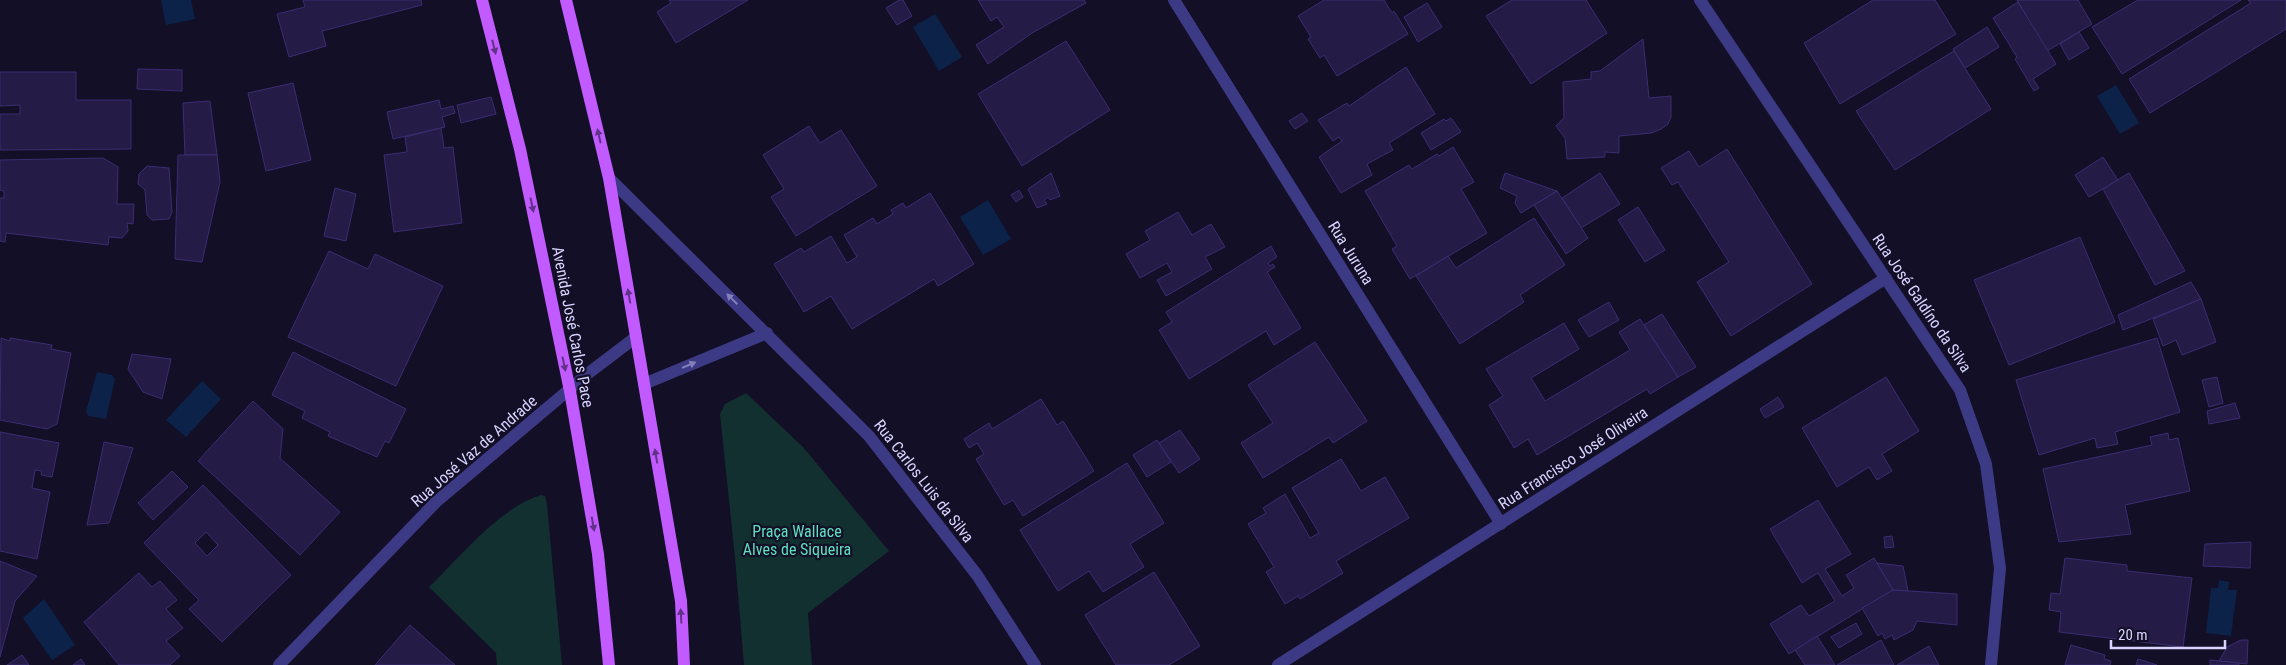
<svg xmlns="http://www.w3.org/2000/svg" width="2286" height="665" font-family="'Roboto Condensed',sans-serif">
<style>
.green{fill:#12302f}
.water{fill:#0c2248}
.building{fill:#241b47;stroke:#3b2d73;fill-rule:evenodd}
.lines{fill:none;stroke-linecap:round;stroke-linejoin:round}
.minor{stroke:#3d3a85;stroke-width:12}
.major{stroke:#c25bff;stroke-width:12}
.oneway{fill:#623188}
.oneway2{fill:#837fbc}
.labels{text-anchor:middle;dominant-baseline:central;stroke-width:4.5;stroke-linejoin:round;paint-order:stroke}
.street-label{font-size:16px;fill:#d9d4ff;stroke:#130f26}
.park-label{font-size:16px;fill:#5fe0c0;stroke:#130f26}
</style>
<rect width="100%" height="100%" fill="#130f26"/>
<!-- green -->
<g class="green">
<path d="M746,393L803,447L889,551L808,613L812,665H744L735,558L720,414L725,404Z"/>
<path d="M541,495L545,496L547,505L562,665H497L496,653L429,587C461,556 499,508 541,495Z"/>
</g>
<!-- water -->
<g class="water">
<path d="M161,0H191L195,19L166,25Z"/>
<path d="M935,14L962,57L939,71L913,27Z"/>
<path d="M2116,85L2139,123L2120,134L2097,96Z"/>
<path d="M988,200L1011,239L983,255L960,217Z"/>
<path d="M97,372L112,375L115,379L106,419L88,416L86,411Z"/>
<path d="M202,381L221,399L186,437L166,420Z"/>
<path d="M2219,580L2229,582L2228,590H2237L2231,636L2206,633L2211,588H2218Z"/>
<path d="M44,599L75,645L52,660L23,618Z"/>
</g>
<!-- building -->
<g class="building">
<path d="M303,0H421L422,5L322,31L326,46L289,57L277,14L305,7Z"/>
<path d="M669,0H748L676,43L657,12L671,3Z"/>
<path d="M899,0H903L912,16L897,25L886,8Z"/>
<path d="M978,0H1084L1086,3L1032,33L988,64L976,45L1004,27L997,17L991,21Z"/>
<path d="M1324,0H1384L1392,13L1394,11L1408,34L1337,76L1324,55L1320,58L1308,39L1311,37L1298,16Z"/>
<path d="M1512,0H1586L1607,33L1531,84L1486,16Z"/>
<path d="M1873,0H1935L1956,34L1840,104L1804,43Z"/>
<path d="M2017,0H2078L2092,24L2047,51Z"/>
<path d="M2138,0H2241L2122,74L2092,27Z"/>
<path d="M2248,0H2286V29L2150,113L2129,79L2251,3Z"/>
<path d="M2018,2L2056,64L2033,79L2039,88L2034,91L2015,59L2017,57L1993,18Z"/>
<path d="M1427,3L1442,27L1418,42L1404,17Z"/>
<path d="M1987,27L1999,47L1965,68L1953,49Z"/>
<path d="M2079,32L2089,48L2069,60L2060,44Z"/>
<path d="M1643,39L1649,98L1671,96V117L1668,124L1661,129L1651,133L1619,136V153L1605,152V157L1567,159L1565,138L1556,126L1564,118L1563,82L1591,79V72L1600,71Z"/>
<path d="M1066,41L1110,110L1022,166L978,94Z"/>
<path d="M1954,51L1991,109L1895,170L1856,111Z"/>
<path d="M1406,67L1435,114L1389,143L1393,150L1367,164L1372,175L1341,193L1319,157L1342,141L1339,137L1333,141L1318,120L1347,103L1349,106Z"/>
<path d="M138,69L182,70V91L137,89Z"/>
<path d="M0,72H76V100H131V149L0,150V114H20V105L0,106Z"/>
<path d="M293,83L311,160L266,171L248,93Z"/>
<path d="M491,97L496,114L461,123L457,105Z"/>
<path d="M439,100L441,109L453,106L455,113L442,117L445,127L393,139L387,112Z"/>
<path d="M210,101L217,155H185L183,103Z"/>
<path d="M1302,113L1308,121L1295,129L1289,121Z"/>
<path d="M1451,118L1461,132L1431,150L1421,133L1444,119L1446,121Z"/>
<path d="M809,126L820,143L841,130L877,186L796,236L771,197L784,189L763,155Z"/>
<path d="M441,128L444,148L453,147L462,223L394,232L384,155L407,152L405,137Z"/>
<path d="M1453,147L1474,182L1461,189L1487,233L1410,279L1392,249L1397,246L1365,191L1409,165L1412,169L1437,154L1439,156Z"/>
<path d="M1727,149L1812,284L1731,336L1697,282L1729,262L1678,182L1672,185L1661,168L1689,151L1699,167Z"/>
<path d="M178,155H217L220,182L202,262L175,259Z"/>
<path d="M2103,157L2118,180L2089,197L2075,175Z"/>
<path d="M103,158L118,167L117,204H134L133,224L127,223L128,231L122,238L109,237L108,245L6,233L5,242L0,241V198H4V191L0,190V160Z"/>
<path d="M147,166L169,168L172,212L169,219L152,220L147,215L145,190L138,184L139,174Z"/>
<path d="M1051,173L1060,196L1050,200L1048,197L1044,200L1047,204L1037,208L1028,189Z"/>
<path d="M1505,173L1557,191L1521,213L1515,203L1517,196L1500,188Z"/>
<path d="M1600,173L1620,204L1581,228L1562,198Z"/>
<path d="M2129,173L2185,271L2155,285L2103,189Z"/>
<path d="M335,188L356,194L346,241L324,236Z"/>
<path d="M1019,190L1023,197L1016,202L1011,195Z"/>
<path d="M1557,191L1588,238L1566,254L1534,205Z"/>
<path d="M930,193L974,264L938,286L934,279L852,329L831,296L804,312L774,264L801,248L804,252L831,236L847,263L857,257L844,235L873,218L877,224L893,214L891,210L903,203L906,208Z"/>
<path d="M1638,207L1665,250L1645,262L1618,220Z"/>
<path d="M1178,212L1192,235L1211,224L1225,247L1205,257L1212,269L1166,296L1157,280L1172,272L1167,263L1140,278L1126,254L1150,240L1145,231Z"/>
<path d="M1534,218L1565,265L1520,295L1524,302L1460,344L1416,276L1448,256L1456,268Z"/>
<path d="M2080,237L2115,322L2009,365L1974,280Z"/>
<path d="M1271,246L1277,257L1268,263L1270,266L1273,264L1275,267L1267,272L1301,328L1274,345L1266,331L1189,379L1159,330L1172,322L1166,312Z"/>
<path d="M329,251L368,269L375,254L443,286L396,386L288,337Z"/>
<path d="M2191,282L2201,299L2123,330L2118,315Z"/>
<path d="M2201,299L2216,342L2182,355L2176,340L2163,346L2153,319Z"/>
<path d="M1609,302L1619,320L1589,337L1578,320Z"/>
<path d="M1662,314L1696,367L1678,377L1644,325Z"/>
<path d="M1640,319L1678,377L1650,394L1647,389L1537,455L1528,439L1514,448L1489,405L1503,396L1486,369L1564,323L1579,349L1531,378L1545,401L1630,350L1619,332Z"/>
<path d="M1,338L10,341V338L52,345L51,349L71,353L57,424L47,429L0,420Z"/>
<path d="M2157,338L2180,412L2115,432L2118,444L2097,448L2095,438L2039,455L2016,380Z"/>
<path d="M1315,342L1367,421L1333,443L1329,437L1263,478L1241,443L1273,423L1248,385Z"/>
<path d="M293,352L406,409L389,443L385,441L377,457L328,436L330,432L302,418L305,411L272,395Z"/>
<path d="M132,354L171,359L162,399L143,392L128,369Z"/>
<path d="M1886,377L1919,431L1882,454L1892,471L1877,480L1869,467L1837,487L1802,428Z"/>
<path d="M2217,377L2223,403L2209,407L2202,380Z"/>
<path d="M1778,397L1784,407L1765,418L1760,409Z"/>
<path d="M1041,399L1057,425L1063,421L1094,471L1023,516L1013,500L1004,505L976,459L984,454L977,443L969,448L964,439L989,423L992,429Z"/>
<path d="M253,401L283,429L280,458L340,512L300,555L198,461Z"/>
<path d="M2235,403L2240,418L2209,424L2207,411Z"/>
<path d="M1180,430L1200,459L1179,473L1159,443Z"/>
<path d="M0,432L59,443L52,477L41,475L42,471L35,470L32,488L50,492L37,559L0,551Z"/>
<path d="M2168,433L2169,440L2178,438L2190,491L2125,505L2131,534L2059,542L2043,469L2152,445L2150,437Z"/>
<path d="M1157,440L1171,462L1147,477L1133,455Z"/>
<path d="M104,442L133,448L109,523L87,525Z"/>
<path d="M1341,459L1361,491L1385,477L1409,518L1336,561L1343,573L1300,599L1298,596L1285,604L1266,572L1274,567L1248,524L1266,513L1263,508L1285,494L1310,538L1319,533L1292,488Z"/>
<path d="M1127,463L1164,523L1130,544L1144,567L1103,592L1089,571L1058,591L1020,530Z"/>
<path d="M172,471L188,487L153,520L138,503Z"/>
<path d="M203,485L291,575L222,642L189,609L199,600L144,543ZM206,532L218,545L207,556L195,543Z"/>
<path d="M1818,500L1851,554L1825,569L1842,596L1854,588L1846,575L1874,558L1893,590L1789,654L1770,624L1801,605L1809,616L1835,601L1818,573L1802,583L1770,529Z"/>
<path d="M1892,536L1894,547L1885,548L1884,537Z"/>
<path d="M2251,542L2250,568L2203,566L2205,544Z"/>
<path d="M2065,558L2127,565V571L2192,578L2183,647L2059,632L2061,612L2049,610L2051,593L2060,594Z"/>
<path d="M0,561L37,576L15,601L0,657Z"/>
<path d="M1877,563L1903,566L1908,591L1893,590Z"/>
<path d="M1154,572L1200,646L1169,665H1116L1085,615Z"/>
<path d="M139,573L152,587L160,581L177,600L166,609L183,628L166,641L180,656L170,665H119L84,622Z"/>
<path d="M1893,590L1957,594V625L1917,621L1913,630L1894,640L1892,635L1885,639L1882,633L1878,636L1862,608Z"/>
<path d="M1856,623L1862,634L1839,648L1831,637Z"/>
<path d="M410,625L455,665H375Z"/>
<path d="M1817,636L1835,665H1805L1795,650Z"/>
<path d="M1881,640L1894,665H1837Z"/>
<path d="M2241,640H2248L2247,664L2219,661L2227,647Z"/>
<path d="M2071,645L2105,655L2104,659L2111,661L2110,665H2065Z"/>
<path d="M1929,646L1939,665H1897Z"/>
<path d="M22,655L29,665H7Z"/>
<path d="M81,659L85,665H73Z"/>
<path d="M2138,659L2157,665H2136Z"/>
<path d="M2210,660L2239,663V665H2210Z"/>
</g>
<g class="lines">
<!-- minor -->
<g class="minor">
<path d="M1174,0L1501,524"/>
<path d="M1700,0L1960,390L1986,464L2000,568L1991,665"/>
<path d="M609,178L869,436L977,575L1035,665"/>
<path d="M644,384L767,333"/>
<path d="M279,665L436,502L590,372L636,337"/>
<path d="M1278,665L1886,278"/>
</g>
<!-- major -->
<g class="major">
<path d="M482,0L520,149L570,391L598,554L609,665"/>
<path d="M566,0L609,178L681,601L684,665"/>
</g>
</g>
<!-- one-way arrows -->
<defs><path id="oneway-solid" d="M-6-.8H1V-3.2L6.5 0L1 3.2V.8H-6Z" transform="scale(1.25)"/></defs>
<g class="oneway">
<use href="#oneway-solid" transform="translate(494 47) rotate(76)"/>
<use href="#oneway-solid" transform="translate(599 136) rotate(-103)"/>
<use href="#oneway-solid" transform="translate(532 205) rotate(78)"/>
<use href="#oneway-solid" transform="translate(629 296) rotate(-100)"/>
<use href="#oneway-solid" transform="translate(564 364) rotate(78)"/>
<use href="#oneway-solid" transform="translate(656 456) rotate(-100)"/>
<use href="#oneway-solid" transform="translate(593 524) rotate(80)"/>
<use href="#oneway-solid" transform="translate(681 616) rotate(-93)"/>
</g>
<g class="oneway2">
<use href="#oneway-solid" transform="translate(732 299) rotate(-135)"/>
<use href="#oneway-solid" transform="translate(689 365) rotate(-23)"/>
</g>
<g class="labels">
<!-- street labels -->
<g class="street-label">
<text transform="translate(1351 253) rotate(58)">Rua Juruna</text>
<text transform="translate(1922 303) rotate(56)">Rua José Galdíno da Silva</text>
<text transform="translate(573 327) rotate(79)">Avenida José Carlos Pace</text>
<text transform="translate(474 451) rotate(-41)">Rua José Vaz de Andrade</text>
<text transform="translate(1573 458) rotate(-33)">Rua Francisco José Oliveira</text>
<text transform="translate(924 481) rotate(52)">Rua Carlos Luis da Silva</text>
</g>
<!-- park labels -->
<g class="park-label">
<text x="797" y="531">Praça Wallace<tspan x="797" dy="18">Alves de Siqueira</tspan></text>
</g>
</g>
<!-- scale -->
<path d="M2111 640v8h114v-8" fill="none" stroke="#d9d4ff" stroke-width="2.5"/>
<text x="2118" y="640" font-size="15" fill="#d9d4ff" stroke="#130f26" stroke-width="4" paint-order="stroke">20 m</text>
</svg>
